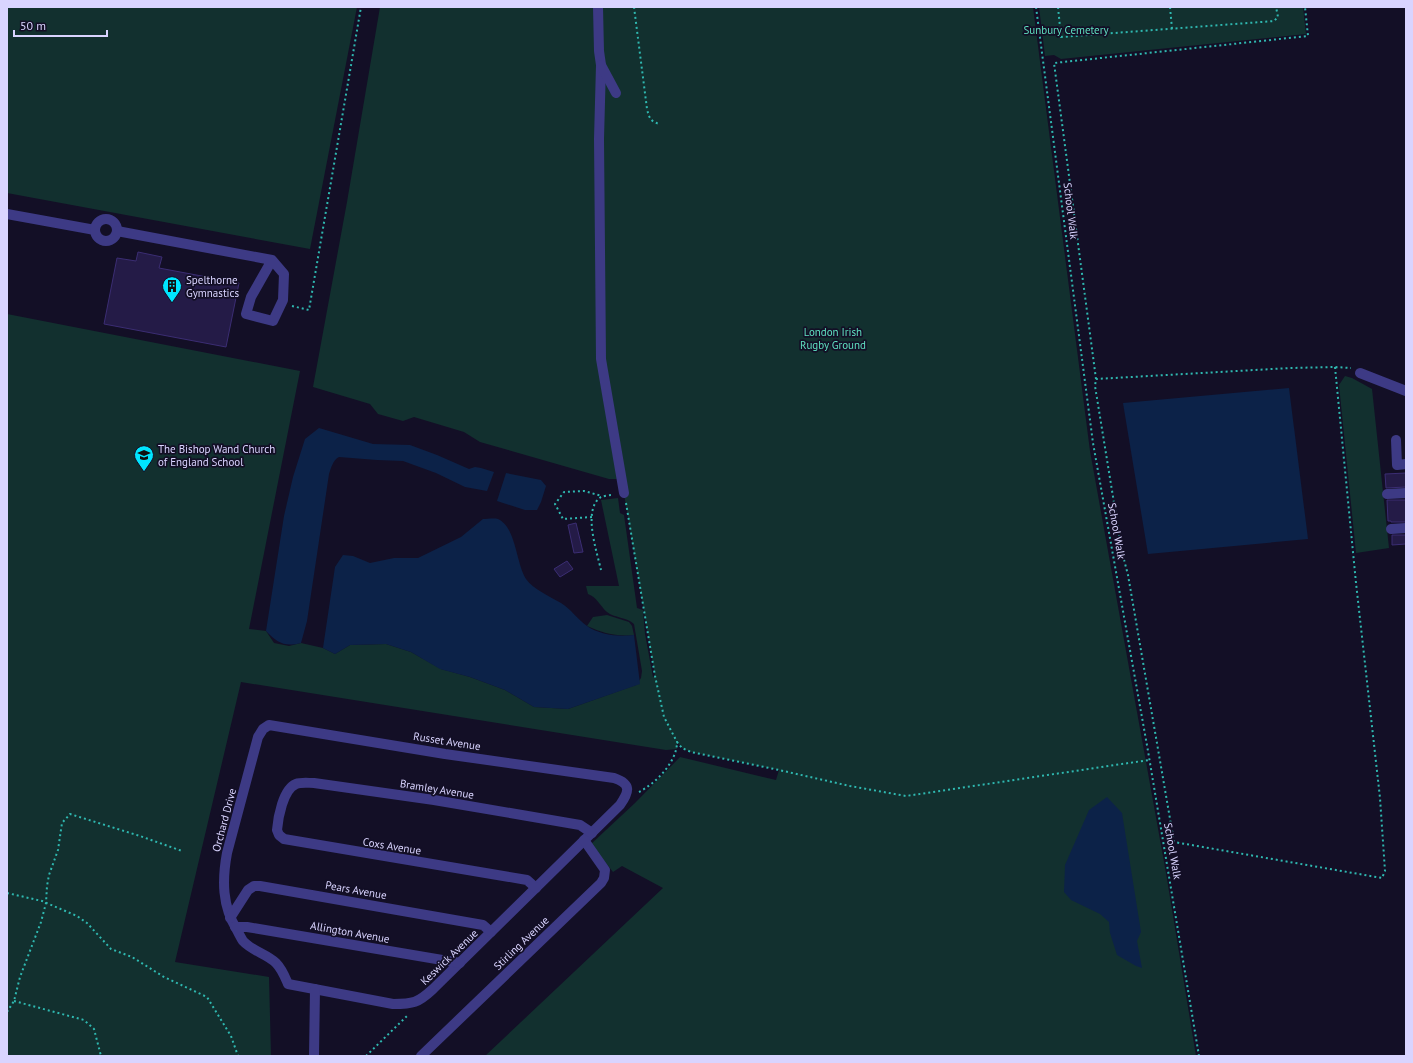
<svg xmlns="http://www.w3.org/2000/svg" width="1413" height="1063" font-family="'PT Sans',sans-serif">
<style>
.green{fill:#12302f}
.water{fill:#0c2248}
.building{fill:#241b47;stroke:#3b2d73}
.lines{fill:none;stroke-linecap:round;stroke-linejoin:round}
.path{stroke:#2fb8b0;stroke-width:2;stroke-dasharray:2 3;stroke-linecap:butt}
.minor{stroke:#3d3a85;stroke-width:10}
.labels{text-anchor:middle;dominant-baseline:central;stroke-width:3.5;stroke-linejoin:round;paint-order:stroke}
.park-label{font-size:11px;fill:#5fe0c0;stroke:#130f26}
.street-label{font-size:11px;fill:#d9d4ff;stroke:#130f26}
.poi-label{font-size:11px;fill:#d9d4ff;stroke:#130f26;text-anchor:start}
</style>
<rect width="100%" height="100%" fill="#130f26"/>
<!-- green -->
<g class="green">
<path d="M7,7H357L310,249L7,193Z"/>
<path d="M380,7H596L598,314L617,479H609L480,442L464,432L414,417L403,421L378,414L370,404L313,387L347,202Z"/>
<path d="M598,7H1033L1090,451L1166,873L1196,1056H485L663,888L622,866L613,872L591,844L635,803L680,757L776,780L779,770L691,752L682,748L677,742V749L666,750L241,682L175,962L269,977L271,1056H7V314L300,371L249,629L266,631L274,643L289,646L301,643L323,648L335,654L350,645L386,644L411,652L441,669L470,677L505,690L534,707L568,709L636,685L641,678L642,671L634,624C627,617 614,618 607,612C600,606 597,597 588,594L586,586H619L601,500L618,498L620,513L624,515L637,608L643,610L645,634L653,677L655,676L601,359Z"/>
<path d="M1039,7H1303L1306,34L1061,59L1054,55L1045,56Z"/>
<path d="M1345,376L1352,378L1372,389L1389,548L1356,553L1339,385Z"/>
<path d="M607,615L629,622L632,626L634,635C616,637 603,633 587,626L593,617Z"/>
</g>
<!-- water -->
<g class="water">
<path d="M1289,388L1308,539L1148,554L1123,403Z"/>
<path d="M319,428L373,444L410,445L437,455L469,469L475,467L481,468L494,472L487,491L465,487L436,473L403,461L377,460L339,457C333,460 331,468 329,474L307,621L301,643C284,647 278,643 266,631L284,516L293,477L305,439Z"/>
<path d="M506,473L541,480L546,486L541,502L537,510H525L497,501Z"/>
<path d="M483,519C487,519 494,518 498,519C516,527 516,563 526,579C533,589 551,597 561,603C571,609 577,619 587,626C600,635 618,637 634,635L640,684L568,709L534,707L505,690L470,677L440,669L411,652L386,644L350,645L335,654L323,648L335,567L343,555L353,556L370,563L394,558H418L461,537Z"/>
<path d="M1107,797L1122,813L1141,932L1137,941L1142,968L1136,966L1117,955L1110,933L1109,922L1100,914L1071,900L1064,892L1065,865L1089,810Z"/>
</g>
<!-- building -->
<g class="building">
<path d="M138,252L162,257L159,268L239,283L226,347L104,324L117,258L136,261Z"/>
<path d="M1406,473V487L1386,488L1385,474Z"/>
<path d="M1387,500H1406V522H1391V521H1388Z"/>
<path d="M576,523L583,552L574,553L568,525Z"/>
<path d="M1392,535H1406V544L1392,545Z"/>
<path d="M567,561L573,569L560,577L554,569Z"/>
</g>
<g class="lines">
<!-- path -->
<g class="path">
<path d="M634,7L647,109C649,117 650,122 660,124"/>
<path d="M1036,7L1093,443L1148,751L1199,1056"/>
<path d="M1058,7L1061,37L1274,21L1278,17L1276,7"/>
<path d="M1170,7L1172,29"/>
<path d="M292,306L309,310L361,7"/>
<path d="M1335,367L1356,583L1380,798L1385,871L1382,878L1174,842L1128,575L1122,552L1095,386L1096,379L1290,368L1335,367L1351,368"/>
<path d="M1096,379L1054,63L1308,36L1305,7"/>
<path d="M626,503L655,676L664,717L677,742"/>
<path d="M592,517L563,519L555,504L564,492L584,491L602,496"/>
<path d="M601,570C597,552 582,509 601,497C604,496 609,495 613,495"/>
<path d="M639,792C656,783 677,762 677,742L682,748L691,752L779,770L850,786L906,796L1149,760"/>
<path d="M7,893L42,901L77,916L87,923L111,949L132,957L164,977L207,997L231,1036L238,1056"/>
<path d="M14,1001L84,1020L94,1029L101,1056"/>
<path d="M7,1012L14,1001L20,977L41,922L46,903L47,886L49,875L58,850L62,823L70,814L140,836L182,851"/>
<path d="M366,1056L408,1015"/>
</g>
<!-- minor -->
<g class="minor">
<path d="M598,7L599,51L601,65L599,139L601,359L624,493"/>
<path d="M601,65L616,93"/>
<path d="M7,214L95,230"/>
<circle cx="106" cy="230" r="11"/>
<path d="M117,231L272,260L284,274L283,300L273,321L246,314L251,297L272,260"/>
<path d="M1360,373L1406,391"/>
<path d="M1396,440L1397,465L1406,464"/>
<path d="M1387,494L1406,493"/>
<path d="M1391,529L1406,528"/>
<path d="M269,725L445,754L614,778C632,784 629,792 620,805L433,989C418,1003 413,1004 393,1004L288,984C285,977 282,969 276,963C267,954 252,951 243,941C241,938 239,934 237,930C222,906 222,880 227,853L258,737L263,729Z"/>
<path d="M536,888L527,880L284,839L279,835L277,830C278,818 283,789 296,784C301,782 308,783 314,783L434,800L580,825L592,833"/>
<path d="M230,918L248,890L254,886H260L483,925L491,932"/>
<path d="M235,927H247L460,963"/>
<path d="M314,1056L315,989"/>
<path d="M421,1056L601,883L604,878L605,870L584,840"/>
</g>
</g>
<!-- icons -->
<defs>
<symbol id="building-pin" viewBox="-11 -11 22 30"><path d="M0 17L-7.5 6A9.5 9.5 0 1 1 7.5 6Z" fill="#00e5ff" stroke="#130f26"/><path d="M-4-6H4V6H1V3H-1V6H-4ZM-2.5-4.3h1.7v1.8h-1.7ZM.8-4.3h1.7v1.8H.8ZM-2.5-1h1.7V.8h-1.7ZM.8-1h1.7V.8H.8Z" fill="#111"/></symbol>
<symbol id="school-pin" viewBox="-11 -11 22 30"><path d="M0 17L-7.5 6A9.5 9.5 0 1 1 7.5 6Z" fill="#00e5ff" stroke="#130f26"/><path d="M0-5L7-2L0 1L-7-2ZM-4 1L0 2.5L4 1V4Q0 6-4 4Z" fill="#111"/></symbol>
</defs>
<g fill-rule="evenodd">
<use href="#building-pin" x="161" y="275" width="22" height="30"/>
<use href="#school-pin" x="133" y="444" width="22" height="30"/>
</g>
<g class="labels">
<!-- park labels -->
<g class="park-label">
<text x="1066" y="30">Sunbury Cemetery</text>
<text x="833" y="332">London Irish<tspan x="833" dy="13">Rugby Ground</tspan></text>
</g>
<!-- street labels -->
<g class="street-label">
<text transform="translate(1071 211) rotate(83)">School Walk</text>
<text transform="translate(1117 531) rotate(80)">School Walk</text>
<text transform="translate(447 741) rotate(9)">Russet Avenue</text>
<text transform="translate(437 789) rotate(9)">Bramley Avenue</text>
<text transform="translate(224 820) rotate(-75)">Orchard Drive</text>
<text transform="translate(392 846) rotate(9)">Coxs Avenue</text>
<text transform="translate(1173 851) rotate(80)">School Walk</text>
<text transform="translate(356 890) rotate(10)">Pears Avenue</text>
<text transform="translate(350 932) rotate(10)">Allington Avenue</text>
<text transform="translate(521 943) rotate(-44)">Stirling Avenue</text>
<text transform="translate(449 957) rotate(-44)">Keswick Avenue</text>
</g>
<!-- poi labels -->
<g class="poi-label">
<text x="186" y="280">Spelthorne<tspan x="186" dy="13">Gymnastics</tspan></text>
<text x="158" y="449">The Bishop Wand Church<tspan x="158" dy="13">of England School</tspan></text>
</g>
</g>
<!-- border -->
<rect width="1413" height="1063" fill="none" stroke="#d9d4ff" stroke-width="16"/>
<!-- scale -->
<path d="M14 30v6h93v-6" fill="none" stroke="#d9d4ff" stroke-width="2"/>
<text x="20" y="30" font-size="12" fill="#d9d4ff" stroke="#130f26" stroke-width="3" paint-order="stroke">50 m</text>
</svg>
